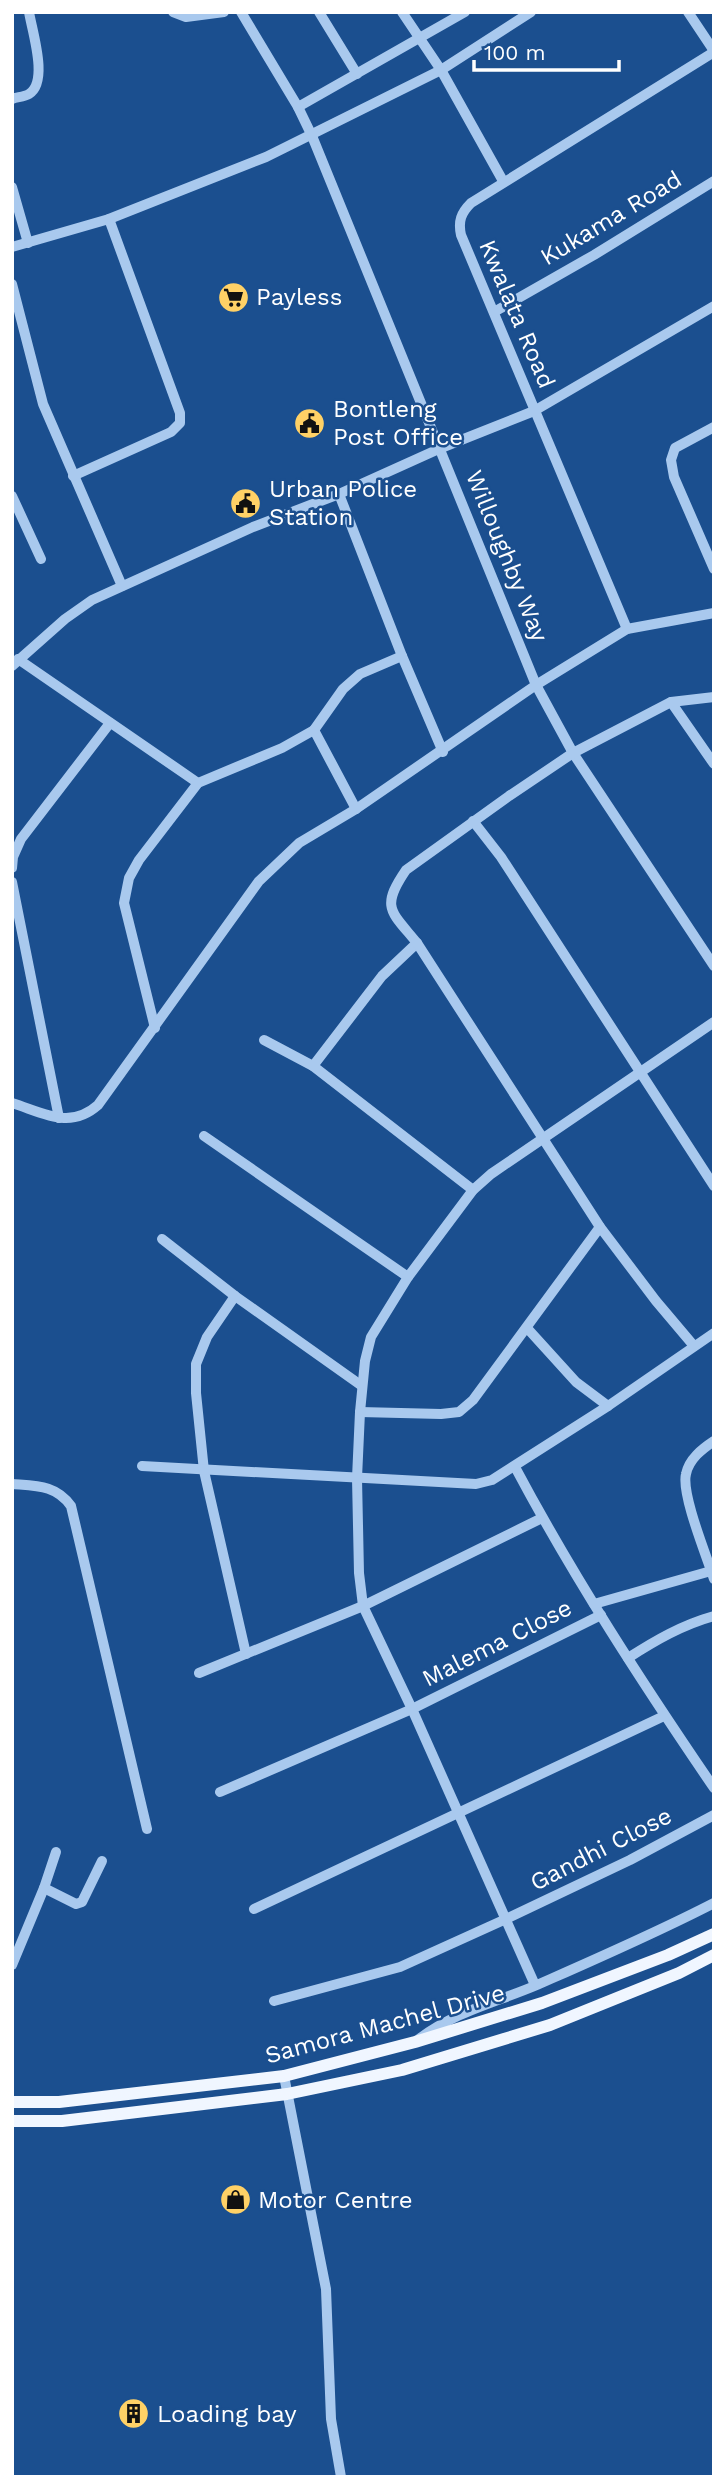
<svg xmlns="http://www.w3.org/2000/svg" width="726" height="2489" font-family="'Work Sans',sans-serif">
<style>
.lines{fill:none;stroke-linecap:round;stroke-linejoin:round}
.minor{stroke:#a9c9ee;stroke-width:10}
.major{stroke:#f0f6ff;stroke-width:12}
.labels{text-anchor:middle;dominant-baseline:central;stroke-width:5;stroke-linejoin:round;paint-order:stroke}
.street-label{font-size:24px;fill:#fff;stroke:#1b4f8f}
.poi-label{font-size:24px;fill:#fff;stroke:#1b4f8f;text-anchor:start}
</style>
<rect width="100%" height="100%" fill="#1b4f8f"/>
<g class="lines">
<!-- minor -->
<g class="minor">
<path d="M173,12L186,17L224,12"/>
<path d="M241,12L298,107L312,136L536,685L573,753L714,966"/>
<path d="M319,12L357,74"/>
<path d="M402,12L441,70L503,181"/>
<path d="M688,12L714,51"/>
<path d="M12,99C17,97 24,97 29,94C49,82 32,31 29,12"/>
<path d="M298,107L465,12"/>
<path d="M12,187L28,243"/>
<path d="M12,247L109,219L266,157L441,70L531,12"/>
<path d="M12,284L43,404L122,586"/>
<path d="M494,312L594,255L714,181"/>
<path d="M714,427L675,448L671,460L674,477L714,569"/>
<path d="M73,476L171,432L180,423V413L109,219"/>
<path d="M339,494L402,656L443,752"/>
<path d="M12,496L41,559"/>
<path d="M627,629L461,235C458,221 461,213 471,203L714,52"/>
<path d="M18,659L198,783"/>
<path d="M12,666L65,619L92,600L253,527L339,494L441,448L534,411L714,306"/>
<path d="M671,702L714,764"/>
<path d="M314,730L356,809"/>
<path d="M473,821L501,857L714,1186"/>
<path d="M12,868L13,857L21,839L110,723"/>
<path d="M12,882L59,1118"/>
<path d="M155,1028L124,903L129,878L139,860L198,783L282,748L314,730L343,689L360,674L402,656"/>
<path d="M264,1040L313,1066L473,1190"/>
<path d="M313,1066L382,976L417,943"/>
<path d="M12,1103C44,1113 70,1130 98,1105L259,881L299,843L356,809L536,685L627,629L714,613"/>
<path d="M204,1136L408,1277"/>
<path d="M162,1239L235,1296L362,1386"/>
<path d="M235,1296L207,1337L196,1364V1393L204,1471L246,1654"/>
<path d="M527,1328L576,1382L608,1406"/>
<path d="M694,1346L656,1301L600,1227L417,943C391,911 380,908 406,870L509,796L573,753L671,702L714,697"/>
<path d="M360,1412L441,1414L459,1412L473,1400L600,1227"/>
<path d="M714,1441C702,1449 689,1459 686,1474C681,1494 707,1557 714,1579"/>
<path d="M142,1466L476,1484L492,1480L608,1406L714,1333"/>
<path d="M515,1467C574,1578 643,1684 714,1788"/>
<path d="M12,1484C37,1486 56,1485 71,1506L147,1829"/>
<path d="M594,1604L711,1571"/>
<path d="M628,1658C656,1640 682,1625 714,1616"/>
<path d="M199,1673L363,1606L542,1518"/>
<path d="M220,1792L412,1709L601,1615"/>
<path d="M56,1852L44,1888L76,1904L82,1902L102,1861"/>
<path d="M254,1909L664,1716"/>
<path d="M12,1965L44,1888"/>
<path d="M535,1985L412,1709L363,1606L359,1573L357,1478L360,1412L365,1361L371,1337L408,1277L473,1190L491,1174L714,1022"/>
<path d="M274,2001L400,1967L506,1919L630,1860L714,1815"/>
<path d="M419,2039C454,2012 497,2002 537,1985C596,1959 656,1933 714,1903"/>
<path d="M284,2076L326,2289L331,2419L341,2477"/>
</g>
<!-- major -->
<g class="major">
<path d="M12,2102H59L284,2076L415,2042L542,2003L668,1955L714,1934"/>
<path d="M12,2121H62L287,2094L402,2070L550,2025L679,1973L714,1955"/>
</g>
</g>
<!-- icons -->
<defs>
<symbol id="supermarket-disc" viewBox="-11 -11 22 22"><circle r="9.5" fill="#ffd166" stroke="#1b4f8f"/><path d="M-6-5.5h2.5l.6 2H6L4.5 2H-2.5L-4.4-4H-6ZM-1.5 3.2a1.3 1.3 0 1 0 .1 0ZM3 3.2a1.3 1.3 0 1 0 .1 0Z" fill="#111"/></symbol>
<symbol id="civic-disc" viewBox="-11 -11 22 22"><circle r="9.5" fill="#ffd166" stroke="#1b4f8f"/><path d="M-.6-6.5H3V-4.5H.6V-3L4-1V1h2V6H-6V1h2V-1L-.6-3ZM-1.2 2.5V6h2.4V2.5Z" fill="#111"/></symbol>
<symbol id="shop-disc" viewBox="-11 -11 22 22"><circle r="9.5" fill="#ffd166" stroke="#1b4f8f"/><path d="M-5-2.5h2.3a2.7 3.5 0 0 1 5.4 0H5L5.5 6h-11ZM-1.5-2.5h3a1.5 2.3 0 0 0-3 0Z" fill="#111"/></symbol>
<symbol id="building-disc" viewBox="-11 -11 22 22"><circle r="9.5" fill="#ffd166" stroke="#1b4f8f"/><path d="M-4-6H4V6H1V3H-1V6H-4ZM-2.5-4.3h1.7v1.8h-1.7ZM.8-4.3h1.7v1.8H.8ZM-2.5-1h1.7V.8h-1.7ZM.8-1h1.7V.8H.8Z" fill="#111"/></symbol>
</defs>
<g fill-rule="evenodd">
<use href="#supermarket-disc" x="216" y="280" width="35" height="35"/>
<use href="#civic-disc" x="292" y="406" width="35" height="35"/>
<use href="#civic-disc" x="228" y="486" width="35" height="35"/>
<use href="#shop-disc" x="218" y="2182" width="35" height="35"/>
<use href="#building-disc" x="116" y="2396" width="35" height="35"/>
</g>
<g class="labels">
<!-- street labels -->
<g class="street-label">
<text transform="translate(611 218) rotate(-31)">Kukama Road</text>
<text transform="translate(517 314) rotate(67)">Kwalata Road</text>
<text transform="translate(507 556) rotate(68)">Willoughby Way</text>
<text transform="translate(497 1643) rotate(-27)">Malema Close</text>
<text transform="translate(601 1849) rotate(-27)">Gandhi Close</text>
<text transform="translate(385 2024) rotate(-15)">Samora Machel Drive</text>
</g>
<!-- poi labels -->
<g class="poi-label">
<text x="256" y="297">Payless</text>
<text x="333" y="409">Bontleng<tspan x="333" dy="28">Post Office</tspan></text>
<text x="269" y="489">Urban Police<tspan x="269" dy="28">Station</tspan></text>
<text x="258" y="2200">Motor Centre</text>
<text x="157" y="2414">Loading bay</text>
</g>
</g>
<!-- border -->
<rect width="726" height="2489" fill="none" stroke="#ffffff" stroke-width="28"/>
<!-- scale -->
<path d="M474 60v10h145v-10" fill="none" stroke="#ffffff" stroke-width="3.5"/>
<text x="484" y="60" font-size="21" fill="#ffffff" stroke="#1b4f8f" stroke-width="5" paint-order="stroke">100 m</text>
</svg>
